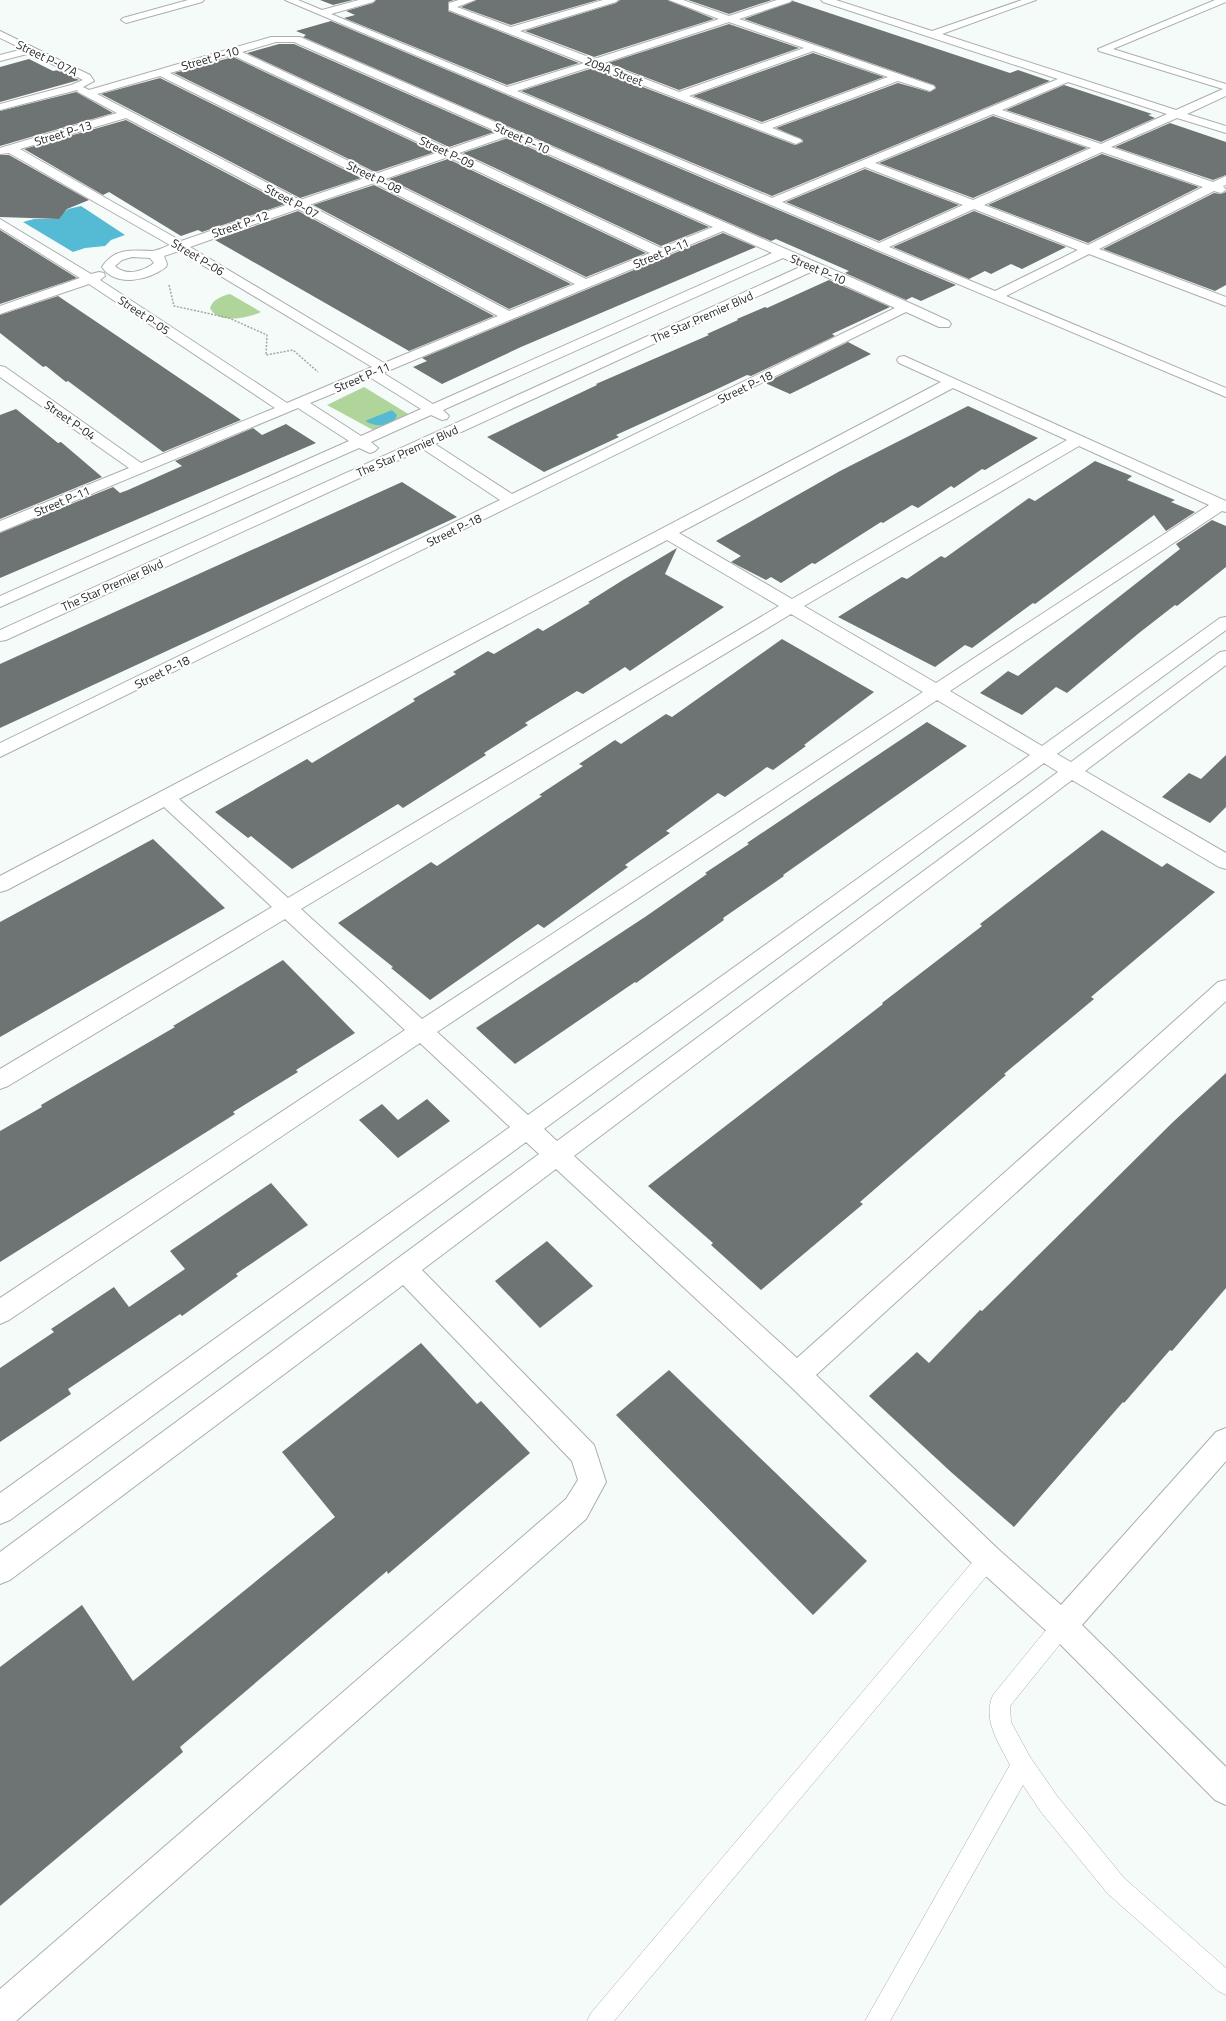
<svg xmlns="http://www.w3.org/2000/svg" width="1226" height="2021" font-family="'Titillium Web',sans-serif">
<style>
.green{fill:#afd59b}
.water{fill:#55bbd4}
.building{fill:#6e7373}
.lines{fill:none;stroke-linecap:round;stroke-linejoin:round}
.service-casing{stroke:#aaafae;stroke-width:1}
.minor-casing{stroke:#aaafae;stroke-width:2}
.path{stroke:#a3a8a6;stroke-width:1.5;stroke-dasharray:2 1.5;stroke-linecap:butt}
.service{fill:#fff;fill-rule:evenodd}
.minor{fill:#fff;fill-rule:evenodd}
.labels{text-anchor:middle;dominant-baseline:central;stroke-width:4;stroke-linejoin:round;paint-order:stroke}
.far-street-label{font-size:12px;fill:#292b2a;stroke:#fff}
</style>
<rect width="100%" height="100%" fill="#f5fbf9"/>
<!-- green -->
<g class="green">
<path d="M230,294L261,312C248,318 218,325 210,308C213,299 222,296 230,294Z"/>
<path d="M364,387L410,415L373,430L327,405Z"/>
</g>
<!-- water -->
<g class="water">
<path d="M81,206L125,235L111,240L105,246L85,248L73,252L23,222L34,219H57L68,209Z"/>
<path d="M392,410L397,415L396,418C389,427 375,427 365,421Z"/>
</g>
<!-- building -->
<g class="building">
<path d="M320,0H353L333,5Z"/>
<path d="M376,0H454L448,2V11L579,63L507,85L344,18L355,15L346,11L373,3Z"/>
<path d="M476,0H598L511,25L461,7Z"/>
<path d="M620,0H668L714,19L594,57L525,31L616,3Z"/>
<path d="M688,0H772L729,14Z"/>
<path d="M793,1L1010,73L1018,70L1050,81L772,196L521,91L593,68L795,145L803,142V140L776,128L898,83L930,92L936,88L934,85L744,19Z"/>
<path d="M331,21L956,285L921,301L912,297L906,300L845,273L849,271L776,239L771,241L303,37L306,35L296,31Z"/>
<path d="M729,24L799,48L679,90L608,63Z"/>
<path d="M279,44H294L494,132L449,147L247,53Z"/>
<path d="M813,53L884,77L762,122L693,96Z"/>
<path d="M233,57L435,152L375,172L174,73Z"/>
<path d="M29,59L53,71L59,70L79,80L0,102V67Z"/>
<path d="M160,78L361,178L300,198L101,94Z"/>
<path d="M1064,85L1152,114L1148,115L1155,118L1101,142L1006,110Z"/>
<path d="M76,92L113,113L0,146V111Z"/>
<path d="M993,116L1087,148L973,198L879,163Z"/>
<path d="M126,120L285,204L202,232L198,230L181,236L109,192L103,195L24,149Z"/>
<path d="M1170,123L1226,142V175L1213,180L1115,147Z"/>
<path d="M508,138L709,227L661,246L463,153Z"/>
<path d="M1102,154L1199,187L1088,243L988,205Z"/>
<path d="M0,155H9L89,200L67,209L59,219L0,217Z"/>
<path d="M448,159L646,253L586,277L389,179Z"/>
<path d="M865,169L959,205L879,241L786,202Z"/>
<path d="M374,185L571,284L509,309L313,205Z"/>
<path d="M1226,192V285L1215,291L1103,249L1214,193L1221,194Z"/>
<path d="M298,211L494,316L409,351L215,240Z"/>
<path d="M974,211L1066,247L1022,269L1011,264L991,274L985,271L969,279L893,247Z"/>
<path d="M0,230L77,278L0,304Z"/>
<path d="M723,233L756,247L521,347L442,384L413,367L427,361L422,358Z"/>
<path d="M829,280L890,307L832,334L835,336L751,376L747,375L715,390L616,435L619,437L544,472L487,437L597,385L596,384L709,335L707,334L738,320L737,319L765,307L767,308Z"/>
<path d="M58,296L104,327L241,420L163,452L68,381L66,382L46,366L43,367L0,333V315Z"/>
<path d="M848,342L871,354L790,394L765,383Z"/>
<path d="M968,406L1038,438L985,470L982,469L954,488L951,486L918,508L912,505L883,523L881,522L815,564L812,563L781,583L771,577L766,580L731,562L741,556L716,541L840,471Z"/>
<path d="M16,409L58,443L61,442L102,477L0,519V415Z"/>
<path d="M286,424L316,443L0,578V533L113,487L120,493L128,490L182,466L175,461L253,428L262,435Z"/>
<path d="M1095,461L1132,476L1127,480L1175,500L1171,502L1195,512L1166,531L1154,515L1035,604L1033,603L972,648L965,645L935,667L838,617L902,577L907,579L941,556L945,558L1029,498L1035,501Z"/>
<path d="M402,482L457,517L0,728V664Z"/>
<path d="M1212,520L1226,526V567L1177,606L1175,605L1139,633L1067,693L1056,687L1022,715L980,693L1008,671L1018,676L1180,549L1176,544Z"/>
<path d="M677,548L665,574L724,607L630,671L625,667L583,694L577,691L525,723L528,725L484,753L486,755L403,808L398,804L292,869L251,836L248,838L215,812L307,759L312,763L415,701L413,699L456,674L453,672L488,651L494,654L538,628L543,631L590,603L588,602L623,580Z"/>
<path d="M782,639L874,692L804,745L806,746L773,770L767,767L725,797L718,793L666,831L670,833L625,865L628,867L544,928L538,924L430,1000L391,968L393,967L338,923L431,862L437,866L542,796L539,795L583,766L579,764L615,740L621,744L666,714L672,717Z"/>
<path d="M927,722L967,746L783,875L784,876L723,918L724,920L636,983L635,982L515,1064L476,1028L645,917L707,874L705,873L749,844L747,843Z"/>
<path d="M1226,755V807L1210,823L1162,797L1189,773L1201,779Z"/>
<path d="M1102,830L1162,867L1167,863L1215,892L1091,997L1094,999L1004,1074L1006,1075L860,1202L863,1204L761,1290L711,1245L713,1243L648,1186L883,1004L882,1003L982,926L980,924Z"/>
<path d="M153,839L225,908L0,1037V922Z"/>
<path d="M283,960L355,1033L296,1070L298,1072L233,1112L235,1114L0,1262V1131L42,1107L41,1105L175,1027L173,1026Z"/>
<path d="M1226,1073V1288L1172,1351L1170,1350L1124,1403L1123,1402L1014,1527L951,1472L869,1396L917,1352L929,1363L980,1310L982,1311L1173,1122Z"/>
<path d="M427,1099L450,1121L398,1158L359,1120L382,1104L398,1120Z"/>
<path d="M271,1183L308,1225L236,1274L238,1276L182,1316L180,1314L68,1389L71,1394L0,1442V1368L54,1332L51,1329L114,1287L129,1307L185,1269L170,1251Z"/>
<path d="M547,1241L593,1286L540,1328L495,1281Z"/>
<path d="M421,1343L477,1404L481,1401L530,1453L388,1574L387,1571L180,1747L183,1752L0,1906V1667L82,1605L133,1681L335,1517L282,1452Z"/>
<path d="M669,1370L867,1561L813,1615L616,1415Z"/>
</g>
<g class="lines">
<defs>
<g id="service">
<path d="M988,1549L995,1552L998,1559L995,1566L614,2021H587L591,2013L981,1552Z"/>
<path d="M1062,1616L1069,1619L1072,1626L1069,1633L1010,1706L1011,1722L1030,1757L1057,1796L1124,1878L1226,1968V1995L1218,1991L1108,1894L1041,1812L1023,1785L890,2021H865L1010,1765C999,1743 982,1720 993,1695L1055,1619Z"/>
</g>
<g id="minor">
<path d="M188,0H204L202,2L126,23L121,20L123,18Z"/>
<path d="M285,0H298L322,10L359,0H375L373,2L331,14L507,87L584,63L449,10V3L459,0H475L457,7L511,27L603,0H618L616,2L520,31L594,59L719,19L669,0H683L729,16L777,0H792L790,2L739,19L934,86L935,88L930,91L898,81L772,128L800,139L802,141L796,144L593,66L517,91L772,198L1058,79L823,2L821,0H836L932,31L1022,0H1036L942,34L1176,110L1223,89L1099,51L1098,49L1215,0H1226V2L1113,49L1226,84V96L1187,114L1226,126V133L1177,118L1111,147L1213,182L1226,176V185L1223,186L1226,190L1221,193L1214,191L1099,249L1226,297V306L1089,254L1006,296L1226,388V397ZM729,22L804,48L679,92L604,63ZM813,51L888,77L762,124L689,96ZM1068,82L1167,114L1101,144L1002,110ZM993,114L1091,148L973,200L875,163ZM1102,152L1203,187L1088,245L984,205ZM865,167L963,205L879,243L782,202ZM974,209L1078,250L995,291L889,247Z"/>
<path d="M0,31L90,75L94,81L83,87L89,90L271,37H300L912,304L949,321L951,324L949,327H939L906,312L0,757V743L500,500L423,449L6,640L0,641V630L802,266L783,258L443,410L449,416L447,419L442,420L431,415L371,442L378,448L375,451L370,453L359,448L0,607V596L349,441L298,408L0,532V521L129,468L0,377V366L5,367L141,463L275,408L89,284L0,314V306L80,278L0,228V219L91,274L99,272L104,273L105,276L100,280L287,403L372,367L179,251L164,256L167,264L166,267C149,280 116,288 102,267C114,248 132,250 152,251C157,251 164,247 170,245L9,153L0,154V148L117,113L78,92L77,90L0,110V104L71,85L83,80L31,53L0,61V55L23,49L0,38ZM276,42H294L498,132L449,149L242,52ZM232,55L439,152L375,174L170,73ZM160,76L365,178L300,200L97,94ZM126,118L289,204L181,241L20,149ZM508,136L713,227L661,248L459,153ZM448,157L650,253L586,279L385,179ZM374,183L575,284L509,311L309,205ZM298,209L498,316L384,363L190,247ZM723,231L772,253L433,404L383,373ZM132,257L150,258L154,263C144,271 126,277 115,266L122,260ZM813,271L895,308L512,494L435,444ZM371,378L421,409L361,436L310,403Z"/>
<path d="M904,356L1226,501V512L1222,511L950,691L1042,746L1220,618L1226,617V630L1057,754L1071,762L1220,652L1226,651V665L1085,771L1226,853V869L1219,867L1072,780L574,1156L797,1358L1218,982L1226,980V1001L816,1375L998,1549L1061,1605L1216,1432L1226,1428V1461L1082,1625L1226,1767V1805L1215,1800L1052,1636L978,1569L788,1384L556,1169L422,1270L594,1445L606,1482L586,1519L16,2021H0V1989L566,1499L578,1480L572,1461L403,1285L10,1580L0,1584V1552L539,1154L526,1142L10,1520L0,1524V1493L510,1127L420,1043L9,1320L0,1324V1298L405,1030L285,919L8,1086L0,1089V1069L272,907L164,807L7,890L0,892V876L941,382L899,363L897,360L899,357ZM953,388L1067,440L792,599L679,533ZM1079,446L1209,505L936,683L804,606ZM667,540L779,606L288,898L179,799ZM791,614L923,692L422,1019L301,909ZM937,700L1030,755L528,1115L437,1032ZM1044,763L1058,772L557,1141L544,1129Z"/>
</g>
</defs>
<!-- service casing -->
<use href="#service" class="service-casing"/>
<!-- minor casing -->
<use href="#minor" class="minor-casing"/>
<!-- path -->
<path class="path" d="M169,285L174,306L229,318L267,335L266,355L293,350L318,372"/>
<!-- service -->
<use href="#service" class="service"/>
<!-- minor -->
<use href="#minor" class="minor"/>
</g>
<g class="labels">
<!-- far-street labels -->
<g class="far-street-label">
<text transform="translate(47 58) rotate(26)">Street P-07A</text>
<text transform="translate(210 58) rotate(-16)">Street P-10</text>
<text transform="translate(614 71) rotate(21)">209A Street</text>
<text transform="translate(63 133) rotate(-17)">Street P-13</text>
<text transform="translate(522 138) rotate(24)">Street P-10</text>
<text transform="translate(447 152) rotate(25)">Street P-09</text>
<text transform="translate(374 177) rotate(26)">Street P-08</text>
<text transform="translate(292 201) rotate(28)">Street P-07</text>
<text transform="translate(240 224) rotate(-19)">Street P-12</text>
<text transform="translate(661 253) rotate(-23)">Street P-11</text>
<text transform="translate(198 257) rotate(31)">Street P-06</text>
<text transform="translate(818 269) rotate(23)">Street P-10</text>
<text transform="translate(144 315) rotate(34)">Street P-05</text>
<text transform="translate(702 317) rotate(-24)">The Star Premier Blvd</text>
<text transform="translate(362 377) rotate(-23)">Street P-11</text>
<text transform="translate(745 387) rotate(-26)">Street P-18</text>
<text transform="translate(70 420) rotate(35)">Street P-04</text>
<text transform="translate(407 451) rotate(-24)">The Star Premier Blvd</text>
<text transform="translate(62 501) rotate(-23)">Street P-11</text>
<text transform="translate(454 530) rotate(-26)">Street P-18</text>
<text transform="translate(112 585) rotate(-24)">The Star Premier Blvd</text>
<text transform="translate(162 672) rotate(-26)">Street P-18</text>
</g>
</g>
</svg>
